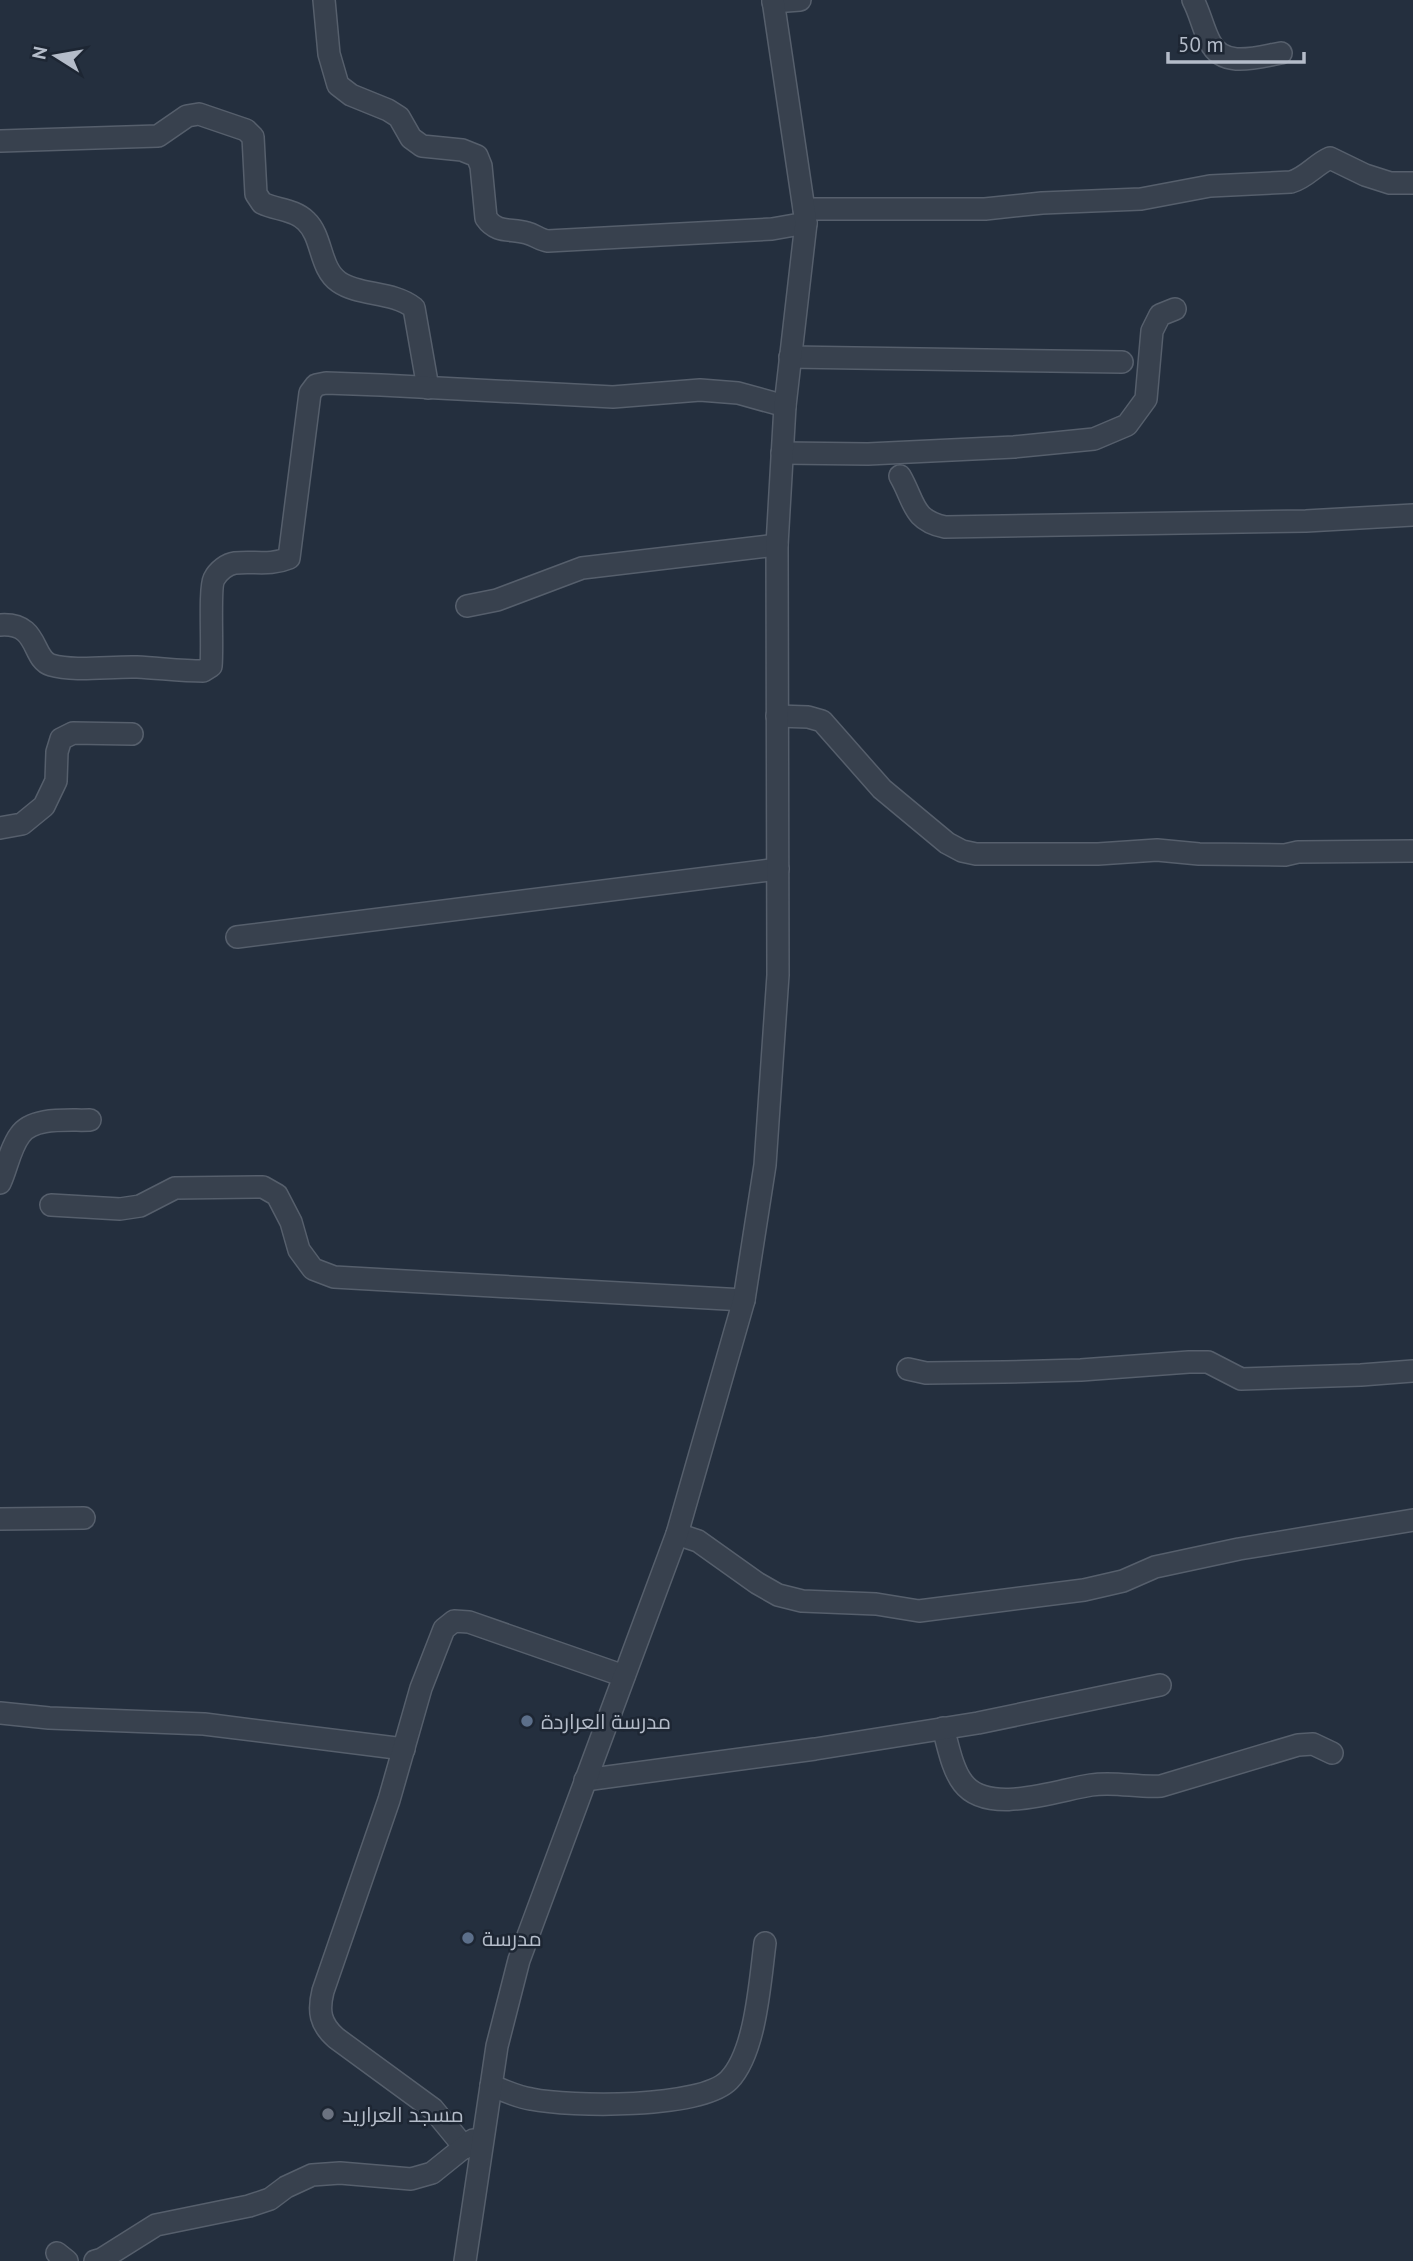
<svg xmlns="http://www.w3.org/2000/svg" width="1413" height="2261" font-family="'PT Sans',Cairo,sans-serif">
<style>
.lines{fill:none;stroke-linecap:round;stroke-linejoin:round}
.minor-casing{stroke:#565f6c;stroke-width:24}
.minor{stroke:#38414e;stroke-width:21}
.service-dot{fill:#5c6f8a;stroke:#1d2633;stroke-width:2.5}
.worship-dot{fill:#6b7280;stroke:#1d2633;stroke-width:2.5}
.labels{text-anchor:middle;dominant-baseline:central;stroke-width:5;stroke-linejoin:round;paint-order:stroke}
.poi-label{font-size:21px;fill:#b4bcc9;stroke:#1d2633;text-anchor:start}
</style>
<rect width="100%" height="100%" fill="#242f3e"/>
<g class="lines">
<defs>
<g id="minor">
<path d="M324,0L329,54L338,85L351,95L388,110L399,117L411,138L422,146L462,150L477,156L481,166L486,218C497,234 511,228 527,233C535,235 540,240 548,241L772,229L806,223"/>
<path d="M1193,0C1200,13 1203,29 1210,42C1223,69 1258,57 1281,53"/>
<path d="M773,2L800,0"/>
<path d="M1,141L158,136L187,116L199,114L246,130L253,137L256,194L262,203C276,210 294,209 306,221C323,237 319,268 339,282C359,296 393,291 414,308L428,388"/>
<path d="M804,209H985L1042,203L1141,199L1210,186L1291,182C1306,178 1316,164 1330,158L1365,175L1390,183H1413"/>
<path d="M790,357L1122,362"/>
<path d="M782,453L868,454L1014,447L1094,439L1127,425L1146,399L1152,331L1160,315L1175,309"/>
<path d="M900,476C915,502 912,520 945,527L1306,521L1413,515"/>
<path d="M467,606L497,600L582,568L777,545"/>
<path d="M0,625C40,622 31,659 51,665C75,672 111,666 137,667C159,668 181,671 203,671L211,666C213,648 209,589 214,579C218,571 227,564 235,563C255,561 270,566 289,558L310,393L316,385L326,383L381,385L613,397L700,390L738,393L785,406"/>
<path d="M777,716L808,717L822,721L882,789L947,843L962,851L976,854H1098L1157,850L1199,854L1285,855L1298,852L1413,851"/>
<path d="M0,828L22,824L44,806L56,781L57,752L61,739L73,733L132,734"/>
<path d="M237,937L778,869"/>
<path d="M0,1183C7,1168 10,1148 20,1135C33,1116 70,1121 90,1120"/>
<path d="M51,1205L120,1209L140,1206L175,1188L263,1187L277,1195L291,1222L299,1250L313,1269L334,1277L744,1300"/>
<path d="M908,1369L926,1373L1004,1372L1081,1370L1189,1362H1208L1241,1379L1361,1375L1413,1371"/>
<path d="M0,1519L84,1518"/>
<path d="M677,1534L698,1541L757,1583L778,1595L802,1601L876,1604L919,1611L1084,1590L1123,1581L1155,1567L1239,1549L1413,1520"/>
<path d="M0,1713L49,1718L204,1724L404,1749"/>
<path d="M943,1728C948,1745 952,1769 963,1783C988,1816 1058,1790 1091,1785C1115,1781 1138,1788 1161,1786L1298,1745L1313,1744L1332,1753"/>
<path d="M585,1780L815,1749L978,1723L1160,1685"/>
<path d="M491,2086C504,2090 517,2097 531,2099C570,2107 701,2109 729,2080C756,2052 760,1981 765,1943"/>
<path d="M465,2148L433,2109L336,2038C320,2024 318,2011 323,1991L389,1800L421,1688L444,1629L454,1621L469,1622L624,1676"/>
<path d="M57,2253L67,2261"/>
<path d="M95,2261L102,2259L156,2225L249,2206L270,2199L286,2187L312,2175L340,2173L411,2179L432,2173L473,2140"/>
<path d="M465,2261L497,2046L519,1960L677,1534L744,1300L765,1165L778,975L777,545L785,406L806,223L773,0"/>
</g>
</defs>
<!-- minor casing -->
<use href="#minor" class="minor-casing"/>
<!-- minor -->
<use href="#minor" class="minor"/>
</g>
<!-- markers -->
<g class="service-dot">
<circle cx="527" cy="1721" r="7"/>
<circle cx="468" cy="1938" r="7"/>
</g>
<circle class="worship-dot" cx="328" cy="2114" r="7"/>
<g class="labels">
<!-- poi labels -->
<g class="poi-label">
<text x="541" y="1721">مدرسة العراردة</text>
<text x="482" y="1938">مدرسة</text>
<text x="342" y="2114">مسجد العراريد</text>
</g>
</g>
<!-- north arrow -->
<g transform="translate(56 56) rotate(281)" stroke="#1d2633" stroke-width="5" paint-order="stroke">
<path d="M0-5L12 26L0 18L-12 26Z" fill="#b4bcc9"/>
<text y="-10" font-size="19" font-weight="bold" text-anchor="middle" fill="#b4bcc9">N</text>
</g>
<!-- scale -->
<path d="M1168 52v10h136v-10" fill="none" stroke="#b4bcc9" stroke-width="3.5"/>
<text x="1178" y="52" font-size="21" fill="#b4bcc9" stroke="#1d2633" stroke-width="5" paint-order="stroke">50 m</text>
</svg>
